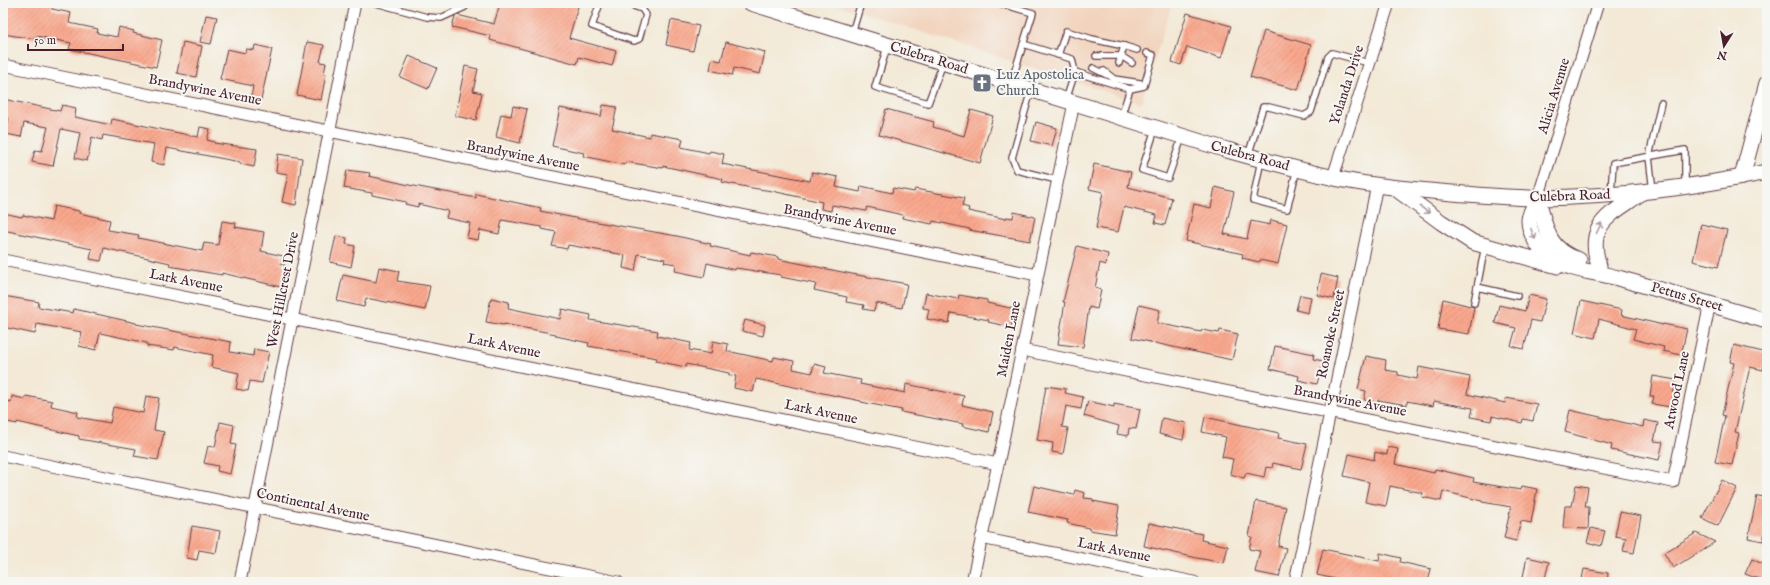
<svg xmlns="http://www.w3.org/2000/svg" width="1770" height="585" font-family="'IM FELL English',serif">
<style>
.built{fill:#f2d4be}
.building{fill:url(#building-hatch)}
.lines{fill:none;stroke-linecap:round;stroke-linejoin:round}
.lane-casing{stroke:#633d45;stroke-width:8}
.street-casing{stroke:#633d45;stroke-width:13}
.secondary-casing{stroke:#633d45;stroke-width:17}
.lane{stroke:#fff;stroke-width:5.5}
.street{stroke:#fff;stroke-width:11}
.secondary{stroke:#fff;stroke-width:15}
.oneway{stroke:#ae9aa0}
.labels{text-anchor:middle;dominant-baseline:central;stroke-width:4;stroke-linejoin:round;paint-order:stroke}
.street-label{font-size:14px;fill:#4a1f2b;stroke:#f6f6f2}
.worship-label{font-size:14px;fill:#5b616d;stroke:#f6f6f2;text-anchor:start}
</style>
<defs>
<pattern id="building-hatch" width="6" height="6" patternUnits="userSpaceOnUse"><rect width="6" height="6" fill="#f9a78d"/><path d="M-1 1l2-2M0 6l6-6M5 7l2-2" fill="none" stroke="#d78f7a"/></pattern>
</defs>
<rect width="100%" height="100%" fill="#f6f6f2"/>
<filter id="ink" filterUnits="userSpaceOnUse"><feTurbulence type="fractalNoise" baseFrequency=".025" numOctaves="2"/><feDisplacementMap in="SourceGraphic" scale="8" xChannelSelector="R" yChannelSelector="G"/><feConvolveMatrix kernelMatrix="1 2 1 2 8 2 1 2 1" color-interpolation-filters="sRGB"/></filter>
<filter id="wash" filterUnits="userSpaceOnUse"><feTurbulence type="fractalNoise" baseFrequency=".012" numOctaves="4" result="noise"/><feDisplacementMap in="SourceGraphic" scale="16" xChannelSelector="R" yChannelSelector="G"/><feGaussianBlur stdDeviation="0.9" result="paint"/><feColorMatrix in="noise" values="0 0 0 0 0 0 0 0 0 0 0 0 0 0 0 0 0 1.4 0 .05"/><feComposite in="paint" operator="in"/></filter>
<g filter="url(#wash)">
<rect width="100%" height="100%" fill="#f3e9d6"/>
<!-- built -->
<path class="built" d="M832,3H1172L1141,103Z"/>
<g id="blocks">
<!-- building -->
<g class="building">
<path d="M3,3H53L52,9L71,13L69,23L98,29L97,33L117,37L119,27L134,31L133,33L162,40L156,67L69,49L71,43L36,36L35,39L3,34Z"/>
<path d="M500,3H579L569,38L616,51L612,66L579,57L577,64L490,40L491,36L452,27L455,16L457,15L494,24Z"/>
<path d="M1187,13L1231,26L1221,58L1187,47L1181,65L1172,62Z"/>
<path d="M206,15L217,17L211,44L200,42Z"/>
<path d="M671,20L699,26L693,51L666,45Z"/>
<path d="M1264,31L1311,45L1298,90L1250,77Z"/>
<path d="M183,42L202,46L196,77L177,73Z"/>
<path d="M307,42L324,45L320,62L326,63L324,74H326L321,100L297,95Z"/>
<path d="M726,42L765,52L760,74L734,68L732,75L710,70L712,59L721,61Z"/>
<path d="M255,45L272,49L261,100L251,98L253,86L220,79L227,49L245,53L246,49L254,50Z"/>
<path d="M409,56L437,68L428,89L400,77Z"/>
<path d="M465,66L478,69L473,91L482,93L476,120L455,116Z"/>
<path d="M3,99L60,111L62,105L76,108L75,117L111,125L112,119L198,137L200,127L210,129L207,140L215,142L214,143L257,149L254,167L240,164V162L167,148L164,165L151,162L154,144L103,135L102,140L92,137L87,161L75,158L80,133L61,129L53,166L32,162L35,150L42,151L48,127L24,123L21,137L6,134L9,118L3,117Z"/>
<path d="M603,105L617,107L612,129L650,137V133L683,139L681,147L709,153L710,151L724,154L722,164L810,181L812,172L838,177L836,187L860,192L861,186L892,193L893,188L914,192L915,189L964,198L962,206L969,208L968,211L1006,219V217L1013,218L1014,212L1035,217L1030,241L969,230L970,229L933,221L932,224L902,218L903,215L867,207L866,211L832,205L831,211L821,209L822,202L772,191L752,188L722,182L723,179L663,166V168L626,162L625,165L583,156L584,153L552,146L560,108L601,116Z"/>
<path d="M513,106L527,109L520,143L496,137L501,114L511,116Z"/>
<path d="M886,109L934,122L933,127L964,136L971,110L993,116L980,163L879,135Z"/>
<path d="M1036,122L1057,128L1052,146L1031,141Z"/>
<path d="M278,154L302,158L296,205L282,202L288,174L276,172Z"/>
<path d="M1094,164L1131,172L1128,187L1172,198L1165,225L1155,223L1157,215L1124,207L1118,232L1096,228L1103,192L1089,189Z"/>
<path d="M347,170L370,173L369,176L409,185L476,198V194L541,208L540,211L580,219L677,236L711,244L710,246L750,255L751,252L778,257V259L852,274L907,284L902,308L876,303L874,311L863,309L864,305L846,302L847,297L814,290L816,284L781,277V275L736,268L735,270L707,263L704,277L675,271L676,264L664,262L665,259L638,254L635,271L623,268L625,255L568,245L567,249L552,246L556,232L542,229V227L502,220L499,234L480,230L478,240L467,238L470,223L446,218L448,211L418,204V207L405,204L406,202L372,195V193L344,188Z"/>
<path d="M1215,187L1234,192L1224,234L1247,239L1251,221L1270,225L1271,220L1287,224L1278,264L1260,260L1259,262L1242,258L1243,254L1186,241L1194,204L1211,208Z"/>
<path d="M54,206L79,211V213L110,220L108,230L139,235L138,238L202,251L204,243L218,245L222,221L236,223L235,227L264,232L261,251L283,256L281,264L285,265L281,287L222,273V275L169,266L170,263L104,248L101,261L90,259L92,249L3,230V213L22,217L23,215L51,221Z"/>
<path d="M1701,224L1727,230L1718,267L1693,261Z"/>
<path d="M336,236L347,238L346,244L355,246L351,267L330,262Z"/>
<path d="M1077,246L1108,254L1106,265L1100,263L1095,288L1101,290L1097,309L1089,307L1083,347L1058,344L1065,302H1063Z"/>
<path d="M379,267L399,271L397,281L430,286L425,310L366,298L364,307L337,301L343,275L376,282Z"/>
<path d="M1321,274L1338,278L1334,299L1317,295Z"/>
<path d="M926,293L958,299L959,295L987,300V303L1015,309L1011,327L988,322L989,320L951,313L949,323L927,319L929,309L923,308Z"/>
<path d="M1300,295L1311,297L1308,313L1296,310Z"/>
<path d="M1529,295L1546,299L1540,322L1531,320L1524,349L1511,346L1516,328L1495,323L1499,305L1525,311Z"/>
<path d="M3,296L39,302L38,307L73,313L74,309L136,323V324L231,342L230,352L253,356L254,349L269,352L262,383L250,381L248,391L236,389L239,373L211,367L213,355L175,347L174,350L147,346V343L100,333L96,350L79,346L82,332L37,324L35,334L3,327Z"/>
<path d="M491,298L509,302L508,308L560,319L562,309L591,315L590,320L658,331L657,336L691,343L689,350L711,354L713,341L728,344L727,351L773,361L774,357L794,361L793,369L812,373L814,364L826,367L824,373L861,380L860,384L905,393L906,384L964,396L962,405L993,412L989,432L962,426L963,424L901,412L902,410L861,402V401L756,379L753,392L734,388L736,376L729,375V373L686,364V367L656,361L657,358L588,346L589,343L556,336V334L504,324V325L486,322Z"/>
<path d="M1443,299L1474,307L1469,334L1438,329Z"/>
<path d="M1581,301L1622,310L1621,315L1663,325V324L1687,329L1681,355L1663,351L1664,347L1633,339L1636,329L1599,319L1595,338L1574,333Z"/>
<path d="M1139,305L1160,310L1157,323L1201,332L1202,330L1219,333L1220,330L1238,334L1232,360L1132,338Z"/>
<path d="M745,320L765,325L763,336L742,331Z"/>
<path d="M1734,345L1767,353L1763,370L1750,367L1735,432L1739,433L1732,465L1715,462L1725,416L1722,415L1734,363L1730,362Z"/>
<path d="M1275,346L1314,354L1313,359L1323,361L1317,384L1298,380L1299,376L1270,369Z"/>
<path d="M1366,356L1386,360L1385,370L1398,372V375L1417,379L1419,367L1470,377L1467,394L1505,403L1506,398L1537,404L1533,421L1523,419L1522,423L1492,416L1491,421L1471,417L1473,408L1434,401L1433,406L1407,401V405L1378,400V403L1364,400L1366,391L1358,389Z"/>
<path d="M1653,376L1676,380L1671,407L1652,404L1654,396H1650Z"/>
<path d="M1046,386L1066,389L1065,393L1083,397L1081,409L1066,406L1062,427L1068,428L1063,454L1052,452L1053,443L1037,440Z"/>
<path d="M12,396L25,399L26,396L52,401L51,406L78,412L77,417L110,423L113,407L143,413L146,396L159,398L154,430L164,432L158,460L134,456L136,449L79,439V436L17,422V424L3,421V400L11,402Z"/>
<path d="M1088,401L1114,407V404L1140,409L1136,429L1129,428L1128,436L1117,434L1119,426L1084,416Z"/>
<path d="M1570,410L1643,427L1644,420L1658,423L1654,441L1663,442L1659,460L1611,450L1612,445L1565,432Z"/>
<path d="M1205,417L1279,433L1278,438L1307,444L1301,469L1273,463L1272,468L1266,467L1264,477L1246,473L1244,478L1230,474L1233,459L1222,457L1226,437L1202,432Z"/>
<path d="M1162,418L1186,423L1183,440L1159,434Z"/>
<path d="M220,422L234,425L231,444L236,445L230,474L217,471L218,466L204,463L208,446L215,447Z"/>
<path d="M1388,447L1398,449L1395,464L1434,473L1435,469L1474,478L1473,482L1521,490L1522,486L1537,489L1531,523L1521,521L1516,541L1504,538L1511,507L1482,502V501L1443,491L1441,501L1422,497L1423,493L1390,486L1386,506L1365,502L1369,482L1344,476L1349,454L1374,460L1375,452L1387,455Z"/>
<path d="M1722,480L1737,488L1718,526L1702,518Z"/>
<path d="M1576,485L1588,487L1585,507H1589L1588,529L1563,528L1565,506H1572Z"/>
<path d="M1034,486L1074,495L1075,490L1085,493L1084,498L1093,499V501L1119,506L1115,534L1089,530V528L1067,523L1068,520L1028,512Z"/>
<path d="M1757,496L1767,497V522L1763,541L1748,538Z"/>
<path d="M1256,501L1286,507L1278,546L1286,548L1279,577L1255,572L1260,551L1249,549L1252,537L1249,536Z"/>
<path d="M1620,512L1641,516L1634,553L1623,551L1626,538L1615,536Z"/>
<path d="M1149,523L1202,534L1201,540L1228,546L1224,563L1197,558L1144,546Z"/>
<path d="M192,526L220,531L216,553L199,550L197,560L187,558Z"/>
<path d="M1591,528L1605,531L1601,546L1587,542Z"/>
<path d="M1696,533L1715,542L1673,568L1664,553Z"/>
<path d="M1323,549L1379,561L1380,553L1401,558L1400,562L1431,569L1428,582H1349L1317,575Z"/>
<path d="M1527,557L1549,562L1544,582H1522Z"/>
<path d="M1752,559L1767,566V582L1745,574Z"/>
<path d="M1584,569L1608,573L1607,582L1582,579Z"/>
</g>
</g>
</g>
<g filter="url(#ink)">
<use href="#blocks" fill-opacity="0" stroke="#633d45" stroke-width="1"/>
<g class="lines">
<defs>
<g id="lane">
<path d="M376,3L427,17L441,18L465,7L466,3"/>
<path d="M600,3L592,26L634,41L639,39L646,15L642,9L625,3"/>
<path d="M999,3L1033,13L1011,83"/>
<path d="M852,33L861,3"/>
<path d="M1023,44L1072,59L1075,72L1066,100"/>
<path d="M1124,46L1137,50"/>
<path d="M887,47L875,87L928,103L943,63"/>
<path d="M1058,55L1066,31L1092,39L1124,46L1119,63"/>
<path d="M1096,56H1121L1132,63"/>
<path d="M1093,68L1107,75"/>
<path d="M1104,71L1114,79L1140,83"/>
<path d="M1075,72L1130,89L1121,117"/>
<path d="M1130,89L1144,86L1153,55L1147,53"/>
<path d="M1031,90L1012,158L1017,170L1057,180"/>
<path d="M1155,129L1142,170L1168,178L1182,137"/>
<path d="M1248,156L1263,107H1269L1304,116L1311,112L1328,57L1332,53L1369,63"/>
<path d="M1261,160L1253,200L1287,209L1297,169"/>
<path d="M1653,191L1649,157L1661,103"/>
<path d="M1611,194L1613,163L1685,150V186"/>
<path d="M1477,287L1517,296"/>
<path d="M1474,303L1485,246"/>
</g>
<g id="street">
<path d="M3,65L1037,275"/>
<path d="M1333,177L1389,3"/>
<path d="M1538,198L1598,3"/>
<path d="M3,260L998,464"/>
<path d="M1022,350L1673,482L1710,303"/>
<path d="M3,456L618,582"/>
<path d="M981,538L1194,582"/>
<path d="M240,582L355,3"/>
<path d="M972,582L998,464L1074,103"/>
<path d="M1295,582L1377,185"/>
</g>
<g id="secondary">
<path d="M751,3L1227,150C1266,161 1305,172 1344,180C1380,187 1416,190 1452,193C1481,195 1510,198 1539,198C1616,197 1692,188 1767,172"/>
<path d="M1742,177L1767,83"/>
<path d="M1395,188L1441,222L1472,242L1558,266"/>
<path d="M1538,198C1535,204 1529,214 1529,220C1529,234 1540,251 1551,258C1571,271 1596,272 1618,278C1668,292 1717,306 1767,321"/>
<path d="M1538,198C1545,227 1547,250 1579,260"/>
<path d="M1599,266C1585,223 1611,215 1641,193"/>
</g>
</defs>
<!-- lane casing -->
<use href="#lane" class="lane-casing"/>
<!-- street casing -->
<use href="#street" class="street-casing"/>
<!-- secondary casing -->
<use href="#secondary" class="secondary-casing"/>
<!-- lane -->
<use href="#lane" class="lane"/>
<!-- street -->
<use href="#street" class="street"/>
<!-- secondary -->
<use href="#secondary" class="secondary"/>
</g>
<!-- one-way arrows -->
<defs><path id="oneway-shaft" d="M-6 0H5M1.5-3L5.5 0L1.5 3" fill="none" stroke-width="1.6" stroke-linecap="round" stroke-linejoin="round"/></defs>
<g class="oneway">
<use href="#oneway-shaft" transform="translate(1425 210) rotate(37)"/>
<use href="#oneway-shaft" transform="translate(1599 228) rotate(-64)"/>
<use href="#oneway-shaft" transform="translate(1533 234) rotate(68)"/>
</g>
</g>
<!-- icons -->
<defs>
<symbol id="church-square" viewBox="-11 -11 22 22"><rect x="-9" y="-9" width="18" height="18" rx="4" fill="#6b7280" stroke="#f6f6f2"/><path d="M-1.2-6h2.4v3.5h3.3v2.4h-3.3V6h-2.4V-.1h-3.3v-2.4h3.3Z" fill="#fff"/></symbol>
</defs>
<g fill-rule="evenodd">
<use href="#church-square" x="971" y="72" width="22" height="22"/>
</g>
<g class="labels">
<!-- street labels -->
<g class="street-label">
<text transform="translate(929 58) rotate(17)">Culebra Road</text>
<text transform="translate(1347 85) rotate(-72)">Yolanda Drive</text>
<text transform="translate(205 90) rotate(11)">Brandywine Avenue</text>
<text transform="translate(1554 96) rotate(-73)">Alicia Avenue</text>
<text transform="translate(523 156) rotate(11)">Brandywine Avenue</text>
<text transform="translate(1250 156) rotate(15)">Culebra Road</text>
<text transform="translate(1570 196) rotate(-2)">Culebra Road</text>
<text transform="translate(840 220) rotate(11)">Brandywine Avenue</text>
<text transform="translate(186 281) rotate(11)">Lark Avenue</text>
<text transform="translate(283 290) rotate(-79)">West Hillcrest Drive</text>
<text transform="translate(1687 297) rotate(16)">Pettus Street</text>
<text transform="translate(1331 334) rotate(-78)">Roanoke Street</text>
<text transform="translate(1009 339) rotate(-79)">Maiden Lane</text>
<text transform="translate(504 346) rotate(12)">Lark Avenue</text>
<text transform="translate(1677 390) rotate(-78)">Atwood Lane</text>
<text transform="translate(1350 401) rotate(11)">Brandywine Avenue</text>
<text transform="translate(821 412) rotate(12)">Lark Avenue</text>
<text transform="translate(313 505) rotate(12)">Continental Avenue</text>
<text transform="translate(1114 550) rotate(12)">Lark Avenue</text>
</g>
<!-- worship labels -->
<g class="worship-label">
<text x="996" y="75">Luz Apostolica<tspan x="996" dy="16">Church</tspan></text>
</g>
</g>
<!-- margin -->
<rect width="1770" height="585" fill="none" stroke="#f6f6f2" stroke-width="16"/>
<!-- north arrow -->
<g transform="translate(1724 46) rotate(191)" stroke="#f6f6f2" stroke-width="3" paint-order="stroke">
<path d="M0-3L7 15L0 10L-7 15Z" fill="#4a1f2b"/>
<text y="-6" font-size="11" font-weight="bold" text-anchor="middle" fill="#4a1f2b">N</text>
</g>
<!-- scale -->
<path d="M28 44v6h95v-6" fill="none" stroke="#4a1f2b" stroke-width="2"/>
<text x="34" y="44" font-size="12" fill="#4a1f2b" stroke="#f6f6f2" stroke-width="3" paint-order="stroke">50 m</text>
</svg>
